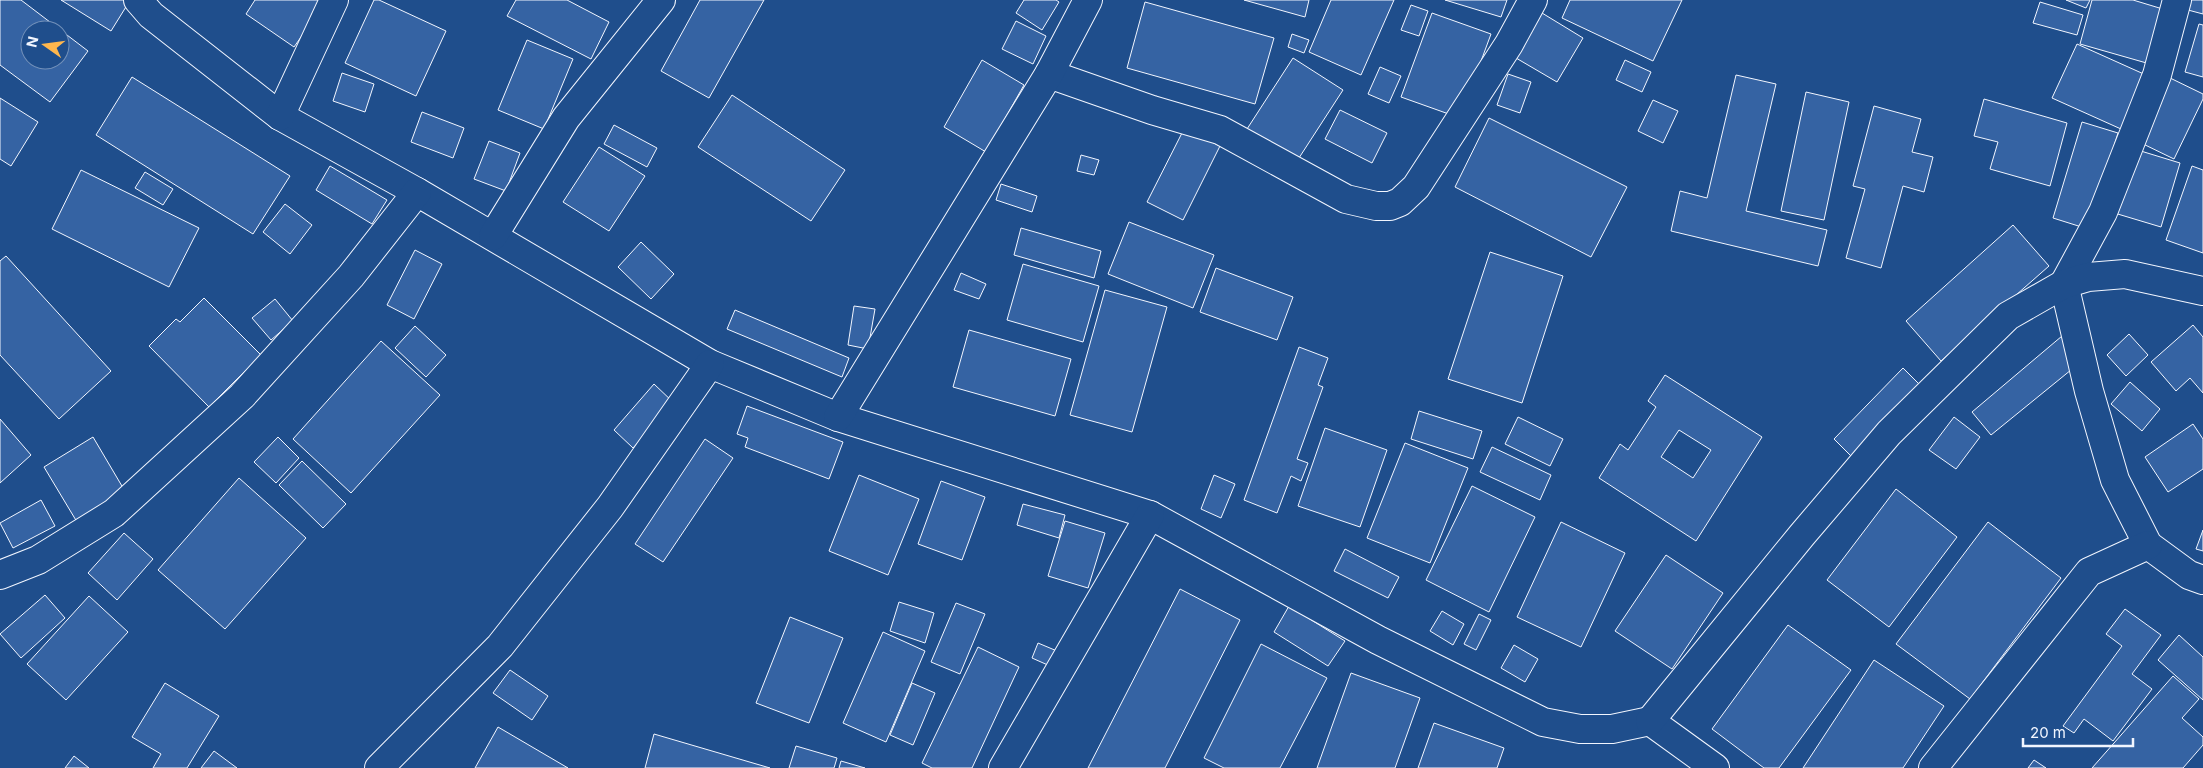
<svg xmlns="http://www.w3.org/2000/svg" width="2203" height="768" font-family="Inter,sans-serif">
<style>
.building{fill:#3563a3;stroke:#f2f6ff;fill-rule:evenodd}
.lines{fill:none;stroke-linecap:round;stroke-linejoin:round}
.street-casing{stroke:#f2f6ff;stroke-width:30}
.street{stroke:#1f4e8c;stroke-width:28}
</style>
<rect width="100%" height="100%" fill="#1f4e8c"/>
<!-- building -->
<g class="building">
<path d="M0,0H21L88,51L50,102L0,65ZM30,30H60V60H30Z"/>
<path d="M61,0H126L129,2L111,31Z"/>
<path d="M255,0H327L294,47L246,14Z"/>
<path d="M374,0H379L446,31L416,96L345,63Z"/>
<path d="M516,0H567L609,22L591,59L507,16Z"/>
<path d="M700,0H764L709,98L661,71Z"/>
<path d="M1024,0H1056L1059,2L1042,30L1016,13Z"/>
<path d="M1244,0H1309L1305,17Z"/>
<path d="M1331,0H1394L1361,75L1309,52Z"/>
<path d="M1445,0H1507L1501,17Z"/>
<path d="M1570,0H1682L1653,61L1562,18Z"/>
<path d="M2066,0H2090L2086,8Z"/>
<path d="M2092,0H2133L2166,10L2150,64L2080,44Z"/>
<path d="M2191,0H2203V14L2188,10Z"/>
<path d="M1145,2L1274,38L1255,104L1127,68Z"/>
<path d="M2040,2L2083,15L2077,35L2033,23Z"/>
<path d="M1411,5L1428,11L1419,36L1401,30Z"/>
<path d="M1432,13L1491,34L1460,118L1401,97Z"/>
<path d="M1542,13L1583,38L1557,82L1516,58Z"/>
<path d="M1016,21L1046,36L1033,64L1002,49Z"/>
<path d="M2199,24L2203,25V77L2185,72Z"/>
<path d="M1292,34L1309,40L1304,53L1288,47Z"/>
<path d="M527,40L573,59L544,129L498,110Z"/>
<path d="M2077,44L2146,75L2121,129L2052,98Z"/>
<path d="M1293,58L1343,90L1297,161L1247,129Z"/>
<path d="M982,60L1024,85L986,152L944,127Z"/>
<path d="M1625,60L1651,72L1642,92L1616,80Z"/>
<path d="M1380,67L1401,76L1389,103L1368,94Z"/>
<path d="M342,73L374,84L365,112L333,101Z"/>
<path d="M1508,74L1531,82L1520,113L1497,105Z"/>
<path d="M1736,75L1776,84L1746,211L1827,230L1818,266L1671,231L1680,191L1707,198Z"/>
<path d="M132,77L290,176L253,234L96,135Z"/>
<path d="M2168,77L2203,94V99L2174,159L2137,141Z"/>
<path d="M1806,92L1849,102L1824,220L1781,211Z"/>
<path d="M732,95L845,170L811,221L698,147Z"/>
<path d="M0,98L38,122L11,166L0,159Z"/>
<path d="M1984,99L2067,123L2050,186L1990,169L1998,142L1974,136Z"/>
<path d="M1653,100L1678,111L1663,143L1638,131Z"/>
<path d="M1874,106L1921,119L1912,152L1933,157L1924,192L1903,186L1881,268L1846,258L1865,189L1853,186Z"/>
<path d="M1340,110L1387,133L1372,163L1325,139Z"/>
<path d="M422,112L464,128L453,158L411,142Z"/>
<path d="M1489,118L1627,187L1591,257L1455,187Z"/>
<path d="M2082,122L2118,133L2088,229L2053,218Z"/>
<path d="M614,125L657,148L647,167L604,144Z"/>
<path d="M1184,129L1220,146L1183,220L1147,202Z"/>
<path d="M489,141L520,153L506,191L474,179Z"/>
<path d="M599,147L645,176L609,231L563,202Z"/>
<path d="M2131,148L2180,163L2161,227L2111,212Z"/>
<path d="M1081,155L1099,160L1094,175L1077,171Z"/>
<path d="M330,166L387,200L372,224L316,190Z"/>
<path d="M2192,166L2203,170V253L2166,240Z"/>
<path d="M81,170L199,228L169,287L52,229Z"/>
<path d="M145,172L173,189L163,205L135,188Z"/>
<path d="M1001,184L1037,196L1032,212L996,200Z"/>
<path d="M285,204L312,225L290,254L263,232Z"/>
<path d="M1129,222L1214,255L1193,308L1108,274Z"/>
<path d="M2013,225L2049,266L1941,361L1906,321Z"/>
<path d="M1021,228L1101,251L1094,278L1014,255Z"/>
<path d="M641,242L674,274L651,299L618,267Z"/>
<path d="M415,250L442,264L414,319L387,305Z"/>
<path d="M1490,252L1563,276L1522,403L1448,379Z"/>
<path d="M6,256L111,371L59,419L0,355V261Z"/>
<path d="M1023,264L1099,286L1083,342L1007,320Z"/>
<path d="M1216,268L1293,297L1277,340L1200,312Z"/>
<path d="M961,273L986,284L979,299L954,290Z"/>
<path d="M1105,290L1167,307L1132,432L1070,415Z"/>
<path d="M204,298L261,355L209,407L149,346L176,319L180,322Z"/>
<path d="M275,299L293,321L271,340L252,318Z"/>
<path d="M854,306L875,309L868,349L848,345Z"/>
<path d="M735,310L849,358L842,377L727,329Z"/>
<path d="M2193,325L2203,337V393L2190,378L2176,391L2151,362Z"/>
<path d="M415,326L446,355L426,377L395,348Z"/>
<path d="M969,330L1071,359L1055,416L953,387Z"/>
<path d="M2129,334L2148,355L2126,376L2107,355Z"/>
<path d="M2062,336L2082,361L1991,435L1972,412Z"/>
<path d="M381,341L440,395L351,493L293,439Z"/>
<path d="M1299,347L1328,358L1318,385L1323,387L1297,459L1308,463L1301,481L1291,476L1277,513L1244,500Z"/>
<path d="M1903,368L1922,387L1852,457L1834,439Z"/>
<path d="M1665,375L1762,437L1696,541L1599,478L1620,444L1628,450L1656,407L1648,401ZM1679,430L1711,450L1693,478L1661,457Z"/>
<path d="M2130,382L2160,409L2142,431L2111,404Z"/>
<path d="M654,384L674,403L633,448L614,430Z"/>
<path d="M747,406L843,442L829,479L745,447L748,438L737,434Z"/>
<path d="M1419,411L1482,431L1473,459L1411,439Z"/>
<path d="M1518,417L1563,439L1550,466L1505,444Z"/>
<path d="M1954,417L1980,437L1956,469L1929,450Z"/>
<path d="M0,419L31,455L0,483Z"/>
<path d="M2193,424L2203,439V469L2168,492L2145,457Z"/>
<path d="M1325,428L1387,450L1360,527L1298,506Z"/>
<path d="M93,437L129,498L80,527L44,467Z"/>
<path d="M278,437L299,458L276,483L254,462Z"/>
<path d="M705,439L733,458L663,562L635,544Z"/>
<path d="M1405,443L1468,468L1430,563L1367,538Z"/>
<path d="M1492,447L1551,475L1540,500L1480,472Z"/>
<path d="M302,461L346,504L323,528L279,485Z"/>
<path d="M859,475L919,499L888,575L829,551Z"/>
<path d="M1214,475L1235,484L1221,518L1201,509Z"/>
<path d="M239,478L306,538L225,629L158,570Z"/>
<path d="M941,481L985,497L962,560L918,544Z"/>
<path d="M1472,486L1535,517L1489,612L1426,580Z"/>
<path d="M1896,489L1957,537L1889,627L1827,580Z"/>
<path d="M41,500L55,526L13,548L0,523Z"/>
<path d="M1023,504L1065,515L1059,538L1017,525Z"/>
<path d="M1065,521L1105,533L1088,588L1048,576Z"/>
<path d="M1561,522L1625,553L1581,647L1517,617Z"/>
<path d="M1988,522L2061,578L1970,699L1896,644Z"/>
<path d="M2203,530V551L2196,549Z"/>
<path d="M124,533L153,559L117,600L88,573Z"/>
<path d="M1345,549L1399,577L1388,598L1334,571Z"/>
<path d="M1666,555L1723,593L1672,669L1615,631Z"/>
<path d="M1180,589L1240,620L1165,768H1088Z"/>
<path d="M45,595L65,618L21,658L0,634Z"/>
<path d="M89,596L128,632L66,700L27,664Z"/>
<path d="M899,602L934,613L925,643L890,631Z"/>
<path d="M956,603L985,614L960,674L931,662Z"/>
<path d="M1289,606L1345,641L1328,666L1274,632Z"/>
<path d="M2125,609L2161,635L2132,674L2152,689L2113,741L2084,719L2074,733L2063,726L2122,646L2106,634Z"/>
<path d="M1442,611L1464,624L1453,645L1430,631Z"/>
<path d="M1479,614L1491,620L1476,650L1464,644Z"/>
<path d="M790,617L843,638L809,723L756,703Z"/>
<path d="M1788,625L1851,670L1779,768H1764L1712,729Z"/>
<path d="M883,632L925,651L886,742L843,723Z"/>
<path d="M2179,635L2203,657V700L2158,660Z"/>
<path d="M1038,643L1057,651L1050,666L1032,658Z"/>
<path d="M1261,644L1327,678L1280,768H1224L1204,758Z"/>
<path d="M1514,645L1538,659L1525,682L1501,668Z"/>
<path d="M978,647L1019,667L972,768H932L922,763Z"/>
<path d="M1874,660L1944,706L1903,768H1803Z"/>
<path d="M510,670L548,696L532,720L493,693Z"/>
<path d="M1351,673L1420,698L1395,768H1317Z"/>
<path d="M2173,676L2199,699L2182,718L2203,737V745L2183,768H2092Z"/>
<path d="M165,683L219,716L187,768H153L161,754L132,737Z"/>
<path d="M912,683L935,693L913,745L890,735Z"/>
<path d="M1434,723L1504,748L1497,768H1418Z"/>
<path d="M498,727L568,768H475Z"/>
<path d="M654,734L770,768H645Z"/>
<path d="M796,746L837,758L834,768H789Z"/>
<path d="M214,751L237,768H201Z"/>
<path d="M74,756L89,768H65Z"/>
<path d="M2034,760L2046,768H2028Z"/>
<path d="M841,761L865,768H839Z"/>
</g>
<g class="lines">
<defs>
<g id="street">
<path d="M138,0L151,15L280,116L417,192L710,364L838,417L1150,515L1378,640L1543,722L1580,729H1612L1650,721L1715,768"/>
<path d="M2177,0L2157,75L2103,212L2064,284L2089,391L2115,480L2148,545L2189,575L2203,580"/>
<path d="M1049,74L1152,110L1220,130L1346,199L1376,206H1390L1400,202L1416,187L1509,44L1533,0"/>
<path d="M280,116L334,0"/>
<path d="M493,236L566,118L661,0"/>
<path d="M838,417L1049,74L1088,0"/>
<path d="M0,575L38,560L114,513L242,396L351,276L417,192"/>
<path d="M1650,721L1802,535L1889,433L2008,316L2064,284L2088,277L2125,274L2203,291"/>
<path d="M379,768L500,646L610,507L710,364"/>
<path d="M1003,768L1150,515"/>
<path d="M1933,768L2089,572L2148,545"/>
</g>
</defs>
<!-- street casing -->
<use href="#street" class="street-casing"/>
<!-- street -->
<use href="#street" class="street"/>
</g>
<!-- north arrow -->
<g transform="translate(45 45) rotate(284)"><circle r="24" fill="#1f4e8c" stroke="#7391ba"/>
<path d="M0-4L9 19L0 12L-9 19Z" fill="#ffb74d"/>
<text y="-8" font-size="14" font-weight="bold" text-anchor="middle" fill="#f2f6ff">N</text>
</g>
<!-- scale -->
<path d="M2023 738v8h110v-8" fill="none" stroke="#f2f6ff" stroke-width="2.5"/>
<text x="2030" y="738" font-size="15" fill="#f2f6ff" stroke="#1f4e8c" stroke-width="4" paint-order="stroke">20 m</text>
</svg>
